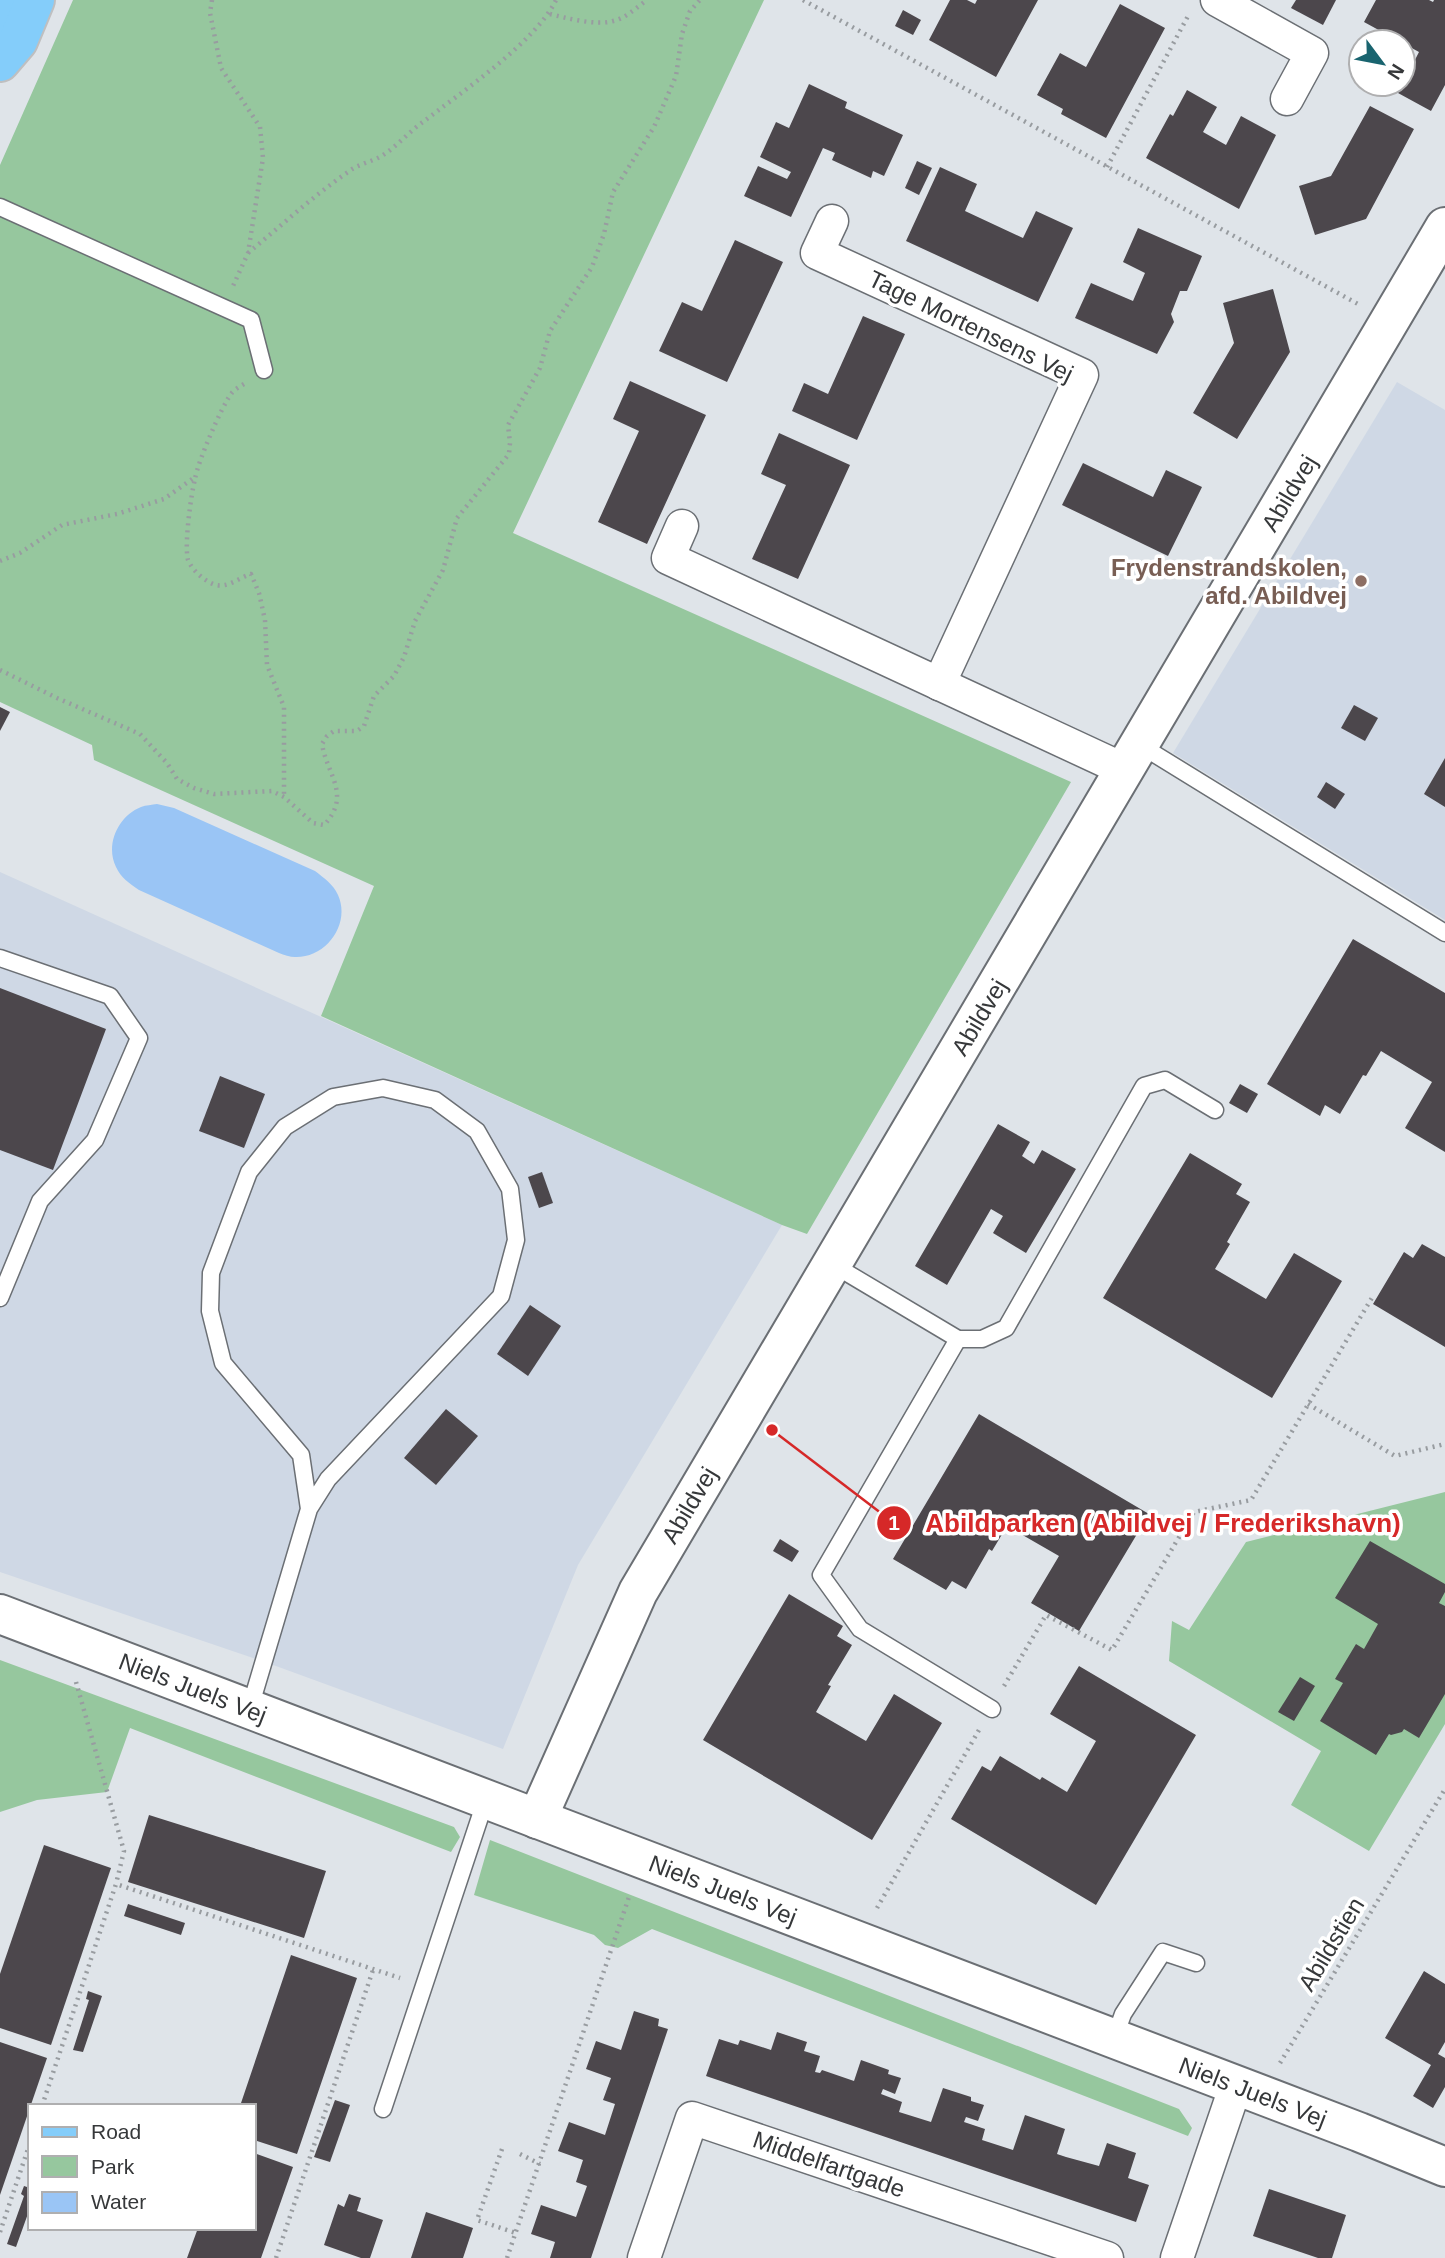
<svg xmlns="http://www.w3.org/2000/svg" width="1445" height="2258" font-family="Helvetica,sans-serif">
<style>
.built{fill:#cfd8e5}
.green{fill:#96c79e}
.water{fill:#9ac5f5}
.building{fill:#4c474c}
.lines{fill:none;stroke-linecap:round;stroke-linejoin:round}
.service-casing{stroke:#6b6f74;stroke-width:19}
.minor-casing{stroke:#6b6f74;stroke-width:35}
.tertiary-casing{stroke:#6b6f74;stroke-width:42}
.primary-casing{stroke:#bfbfc0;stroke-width:42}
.path{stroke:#989ca0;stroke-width:4.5;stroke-dasharray:2 5;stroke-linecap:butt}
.service{stroke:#fff;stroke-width:16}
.minor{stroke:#fff;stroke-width:32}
.tertiary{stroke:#fff;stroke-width:38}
.primary{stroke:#84cdfa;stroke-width:38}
.education-dot{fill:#8d6e63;stroke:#fff;stroke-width:2.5}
.labels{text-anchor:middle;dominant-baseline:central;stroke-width:7;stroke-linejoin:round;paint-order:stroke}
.street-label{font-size:24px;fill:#36383a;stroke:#fff}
.education-label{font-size:24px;font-weight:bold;fill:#785e54;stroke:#fff;text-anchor:end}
.leader{fill:none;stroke:#d62828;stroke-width:2.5}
.callout-dot{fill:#d62828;stroke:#fff;stroke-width:2.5}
.mark-label{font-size:21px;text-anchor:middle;font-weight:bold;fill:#fff}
.callout-label{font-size:26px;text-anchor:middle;font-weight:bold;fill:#d62828;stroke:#fff;stroke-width:7;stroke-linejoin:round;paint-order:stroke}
</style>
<rect width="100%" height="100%" fill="#dfe4e9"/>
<!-- built -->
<g class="built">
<path d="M1397,382L1445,410V920L1173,753Z"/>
<path d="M0,872L782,1225L578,1565L503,1749L265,1662L0,1572Z"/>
</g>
<!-- green -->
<g class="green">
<path d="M73,0H764L513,533L1071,782L807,1234L782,1225L321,1016L374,886L94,760L92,745L0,702V165Z"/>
<path d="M1445,1492V1724L1369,1851L1291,1805L1321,1751L1169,1661L1172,1621L1189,1630L1246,1542Z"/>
<path d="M0,1660L454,1827L460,1837L451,1852L130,1728L107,1792L37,1800L0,1812Z"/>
<path d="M490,1840L1179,2109L1192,2128L1188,2136L652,1929L618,1948L605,1945L594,1935L474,1895Z"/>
</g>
<!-- water -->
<path class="water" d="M157,804L174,808L315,871C324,878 333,884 338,895C351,924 326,958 295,957C290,957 284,955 279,953L139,890C129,883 121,878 116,867C105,845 118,816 141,807C146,805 152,805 157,804Z"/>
<!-- building -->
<g class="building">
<path d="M950,0H967L975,4L977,0H1038L996,77L929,40Z"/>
<path d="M1296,0H1336L1323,25L1291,8Z"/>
<path d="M1376,0H1429L1433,2L1434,0H1445V85L1431,111L1398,93L1419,52L1364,22Z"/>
<path d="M1120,4L1165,28L1106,138L1061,114L1063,109L1037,95L1060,53L1086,67Z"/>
<path d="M903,10L921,20L913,35L895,26Z"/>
<path d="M809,84L847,102L845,108L903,135L884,176L873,171L871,178L832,160L835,153L823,148L791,217L744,196L758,166L787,179L791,172L760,157L776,122L789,128Z"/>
<path d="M1187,90L1217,107L1203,132L1226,145L1241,116L1276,135L1239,209L1146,158L1170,114L1173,116Z"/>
<path d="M1370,106L1414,129L1366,219L1315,235L1299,186L1331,176Z"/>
<path d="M917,161L932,168L919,195L905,188Z"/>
<path d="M940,167L977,184L965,211L1023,238L1036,211L1073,228L1038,302L906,241Z"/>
<path d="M1138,228L1202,256L1187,291H1180L1171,314L1174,322L1157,354L1075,318L1091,283L1133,301L1145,273L1123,262Z"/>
<path d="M735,240L783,262L727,382L659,351L682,302L702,311Z"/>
<path d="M1273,289L1290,352L1237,439L1193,413L1234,343L1223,303Z"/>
<path d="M863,316L905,334L857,440L792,411L804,383L828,394Z"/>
<path d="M630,381L706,415L647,544L598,522L639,431L613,419Z"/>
<path d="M779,433L850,465L798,579L752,559L786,485L761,474Z"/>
<path d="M1083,463L1153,497L1166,470L1202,487L1168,556L1062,505Z"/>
<path d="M1354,705L1378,718L1365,741L1341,728Z"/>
<path d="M0,707L10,712L0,731Z"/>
<path d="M1445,758V807L1424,794Z"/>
<path d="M1326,782L1345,794L1335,809L1317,797Z"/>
<path d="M1353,939L1445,993V1152L1405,1128L1432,1082L1381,1051L1366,1076L1363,1075L1340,1114L1325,1105L1320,1116L1267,1084Z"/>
<path d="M0,988L106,1029L53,1170L0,1150Z"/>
<path d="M220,1076L265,1094L244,1148L199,1131Z"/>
<path d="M1240,1084L1258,1094L1247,1113L1229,1103Z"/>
<path d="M998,1124L1030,1142L1022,1156L1034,1164L1042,1150L1076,1169L1026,1253L993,1233L1003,1216L991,1209L947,1285L915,1266Z"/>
<path d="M1190,1153L1242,1184L1236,1194L1250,1202L1227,1242L1230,1244L1215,1269L1266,1299L1294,1253L1342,1281L1272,1398L1103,1298Z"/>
<path d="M542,1172L553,1203L539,1208L528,1177Z"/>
<path d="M1422,1244L1445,1257V1347L1373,1304L1404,1252L1413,1258Z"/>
<path d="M530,1305L561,1326L528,1376L497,1354Z"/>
<path d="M446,1409L478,1436L436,1485L404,1458Z"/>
<path d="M979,1414L1149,1514L1079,1631L1031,1603L1059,1556L1007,1526L992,1551L989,1549L966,1589L952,1581L946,1590L893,1559Z"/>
<path d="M780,1539L799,1551L792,1562L773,1551Z"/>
<path d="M1370,1541L1445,1584V1592L1439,1603L1445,1606V1694L1419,1738L1404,1729L1402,1732L1391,1735L1389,1734L1376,1755L1320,1721L1343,1683L1335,1679L1356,1644L1364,1649L1378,1624L1335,1598Z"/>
<path d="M789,1594L843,1626L837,1636L852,1645L828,1685L831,1686L816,1712L866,1741L894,1694L942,1723L872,1840L703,1740Z"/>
<path d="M1079,1666L1196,1735L1096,1905L951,1819L982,1766L991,1771L1000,1756L1040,1780L1042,1777L1067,1792L1096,1741L1050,1714Z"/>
<path d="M1300,1677L1315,1686L1294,1721L1278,1712Z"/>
<path d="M149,1815L326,1871L304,1938L128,1882Z"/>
<path d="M44,1845L111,1868L51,2045L0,2028V1974Z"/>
<path d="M128,1904L185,1923L181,1935L124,1916Z"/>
<path d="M291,1955L357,1978L297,2154L254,2140V2106H240Z"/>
<path d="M1424,1971L1445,1984V2042L1438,2054L1445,2058V2087L1433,2108L1413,2096L1431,2065L1385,2038Z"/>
<path d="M88,1991L102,1996L83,2052L73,2050L89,2000L86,1999Z"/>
<path d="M634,2011L659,2019L658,2026L668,2029L592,2255L591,2258H550L555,2242L531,2234L541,2205L576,2217L587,2186L576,2182L583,2160L558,2151L569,2122L605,2135L615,2104L603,2100L611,2078L586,2069L596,2041L621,2050Z"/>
<path d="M777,2032L807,2042L804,2051L820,2056L815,2072L820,2073L822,2070L854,2081L861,2060L889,2070L888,2074L901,2078L895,2094L883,2089L881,2094L902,2102L899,2112L931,2122L943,2088L971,2097V2101L984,2105L978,2121L966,2117L964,2122L985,2129L982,2140L1013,2150L1025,2115L1065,2129L1057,2154L1066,2157L1099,2166L1107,2143L1136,2153L1128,2178L1149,2185L1136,2222L706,2076L719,2039L738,2045L740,2040L771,2050Z"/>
<path d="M0,2042L47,2058L0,2195Z"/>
<path d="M335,2100L350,2105L330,2162L314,2157Z"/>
<path d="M254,2153L293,2167L261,2258H187L198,2228H254Z"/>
<path d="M24,2186L30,2188V2208L16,2247L7,2244L24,2196L21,2194Z"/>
<path d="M1269,2189L1346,2215L1332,2258H1318L1253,2236Z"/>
<path d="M349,2194L361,2198L357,2211L383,2220L370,2258H361L324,2245L338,2204L344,2207Z"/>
<path d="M426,2212L473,2228L463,2258H411Z"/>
</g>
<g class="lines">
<defs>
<g id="service">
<path d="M0,207L251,320L264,370"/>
<path d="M1140,745L1445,933"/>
<path d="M0,958L110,996L139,1038L95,1140L40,1201L0,1298"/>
<path d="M832,1264L958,1339H982L1006,1328L1144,1086L1165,1080L1215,1110"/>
<path d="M958,1339L821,1575L860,1629L992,1709"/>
<path d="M249,1711L309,1509L328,1479L501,1296L516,1240L510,1189L477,1131L435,1100L383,1088L333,1097L285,1127L249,1172L211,1273L210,1311L223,1363L301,1455L309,1509"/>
<path d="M1114,2039L1123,2014L1163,1952L1196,1963"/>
<path d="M383,2109L486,1799"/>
</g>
<g id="minor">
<path d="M1217,0L1312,53L1287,99"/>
<path d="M832,221L817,253L1082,375L939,684"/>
<path d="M682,526L668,558L1125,770"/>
<path d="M644,2258L692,2118L1107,2258"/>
<path d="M1177,2258L1236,2085"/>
</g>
<g id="tertiary">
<path d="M0,1614L1359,2132L1445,2167"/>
<path d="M537,1819L638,1592L1445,227"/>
</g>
<g id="primary">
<path d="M0,14L2,0"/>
<path d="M0,62L18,41L35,0"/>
</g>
</defs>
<!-- service casing -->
<use href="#service" class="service-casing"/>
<!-- minor casing -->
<use href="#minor" class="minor-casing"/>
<!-- tertiary casing -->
<use href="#tertiary" class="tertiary-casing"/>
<!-- primary casing -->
<use href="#primary" class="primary-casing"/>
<!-- path -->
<g class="path">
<path d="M212,0L210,13L221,68L260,127L263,158L248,253L233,286"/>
<path d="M803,0L1358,304"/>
<path d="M550,14C566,18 596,26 613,21C626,18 636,8 647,0"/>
<path d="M1107,167L1188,16"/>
<path d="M248,253C281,226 313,196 348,172C359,163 374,162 386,153C399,144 410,131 423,122C460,93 536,42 556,0"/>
<path d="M244,384C239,387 234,390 231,394C221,408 198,461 195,479C191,495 184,545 188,560C192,570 205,582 216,585C228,588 240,577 251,574L259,593L265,620L267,665L284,707V797"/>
<path d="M0,561L20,553L62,525L117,514L164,499L195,477"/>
<path d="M0,670L57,698L140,734L167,763L177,779L194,788L214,794L272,791L284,797L313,823L324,825C352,795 327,775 322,744L327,736L334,731H357L364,726L374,696L394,676L404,657L415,621L443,570L457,518L509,454L510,443L508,425L540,368L550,331L592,267L604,234L613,192L654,127L676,76L682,34L690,11L700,0"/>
<path d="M1308,1404L1395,1456L1445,1444"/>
<path d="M76,1682L124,1851L116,1884"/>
<path d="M1004,1686L1046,1615L1112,1650L1194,1512L1251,1500L1373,1296"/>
<path d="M877,1908L979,1730"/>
<path d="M1280,2063L1445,1789"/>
<path d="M42,2106L116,1884L400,1978"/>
<path d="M502,2149L477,2220L516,2233"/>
<path d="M520,2154L540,2164"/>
<path d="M0,2232L30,2143"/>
<path d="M276,2258L373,1970"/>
<path d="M507,2258L630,1894"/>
</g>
<!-- service -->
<use href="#service" class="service"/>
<!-- minor -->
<use href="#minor" class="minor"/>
<!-- tertiary -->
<use href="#tertiary" class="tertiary"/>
<!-- primary -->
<use href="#primary" class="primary"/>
</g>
<!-- markers -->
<circle class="education-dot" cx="1361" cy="581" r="7"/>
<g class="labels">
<!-- street labels -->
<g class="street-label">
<text transform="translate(971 326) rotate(26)">Tage Mortensens Vej</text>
<text transform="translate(1289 493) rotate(-59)">Abildvej</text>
<text transform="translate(979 1017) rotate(-59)">Abildvej</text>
<text transform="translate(689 1505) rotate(-59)">Abildvej</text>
<text transform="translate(193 1688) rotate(21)">Niels Juels Vej</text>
<text transform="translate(723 1890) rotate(21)">Niels Juels Vej</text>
<text transform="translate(1331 1944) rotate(-59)">Abildstien</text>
<text transform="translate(1253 2092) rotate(21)">Niels Juels Vej</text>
<text transform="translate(829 2164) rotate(19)">Middelfartgade</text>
</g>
<!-- education labels -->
<g class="education-label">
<text x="1347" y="567">Frydenstrandskolen,<tspan x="1347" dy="28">afd. Abildvej</tspan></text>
</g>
</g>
<!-- callouts -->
<path class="leader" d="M772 1430L894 1523"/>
<g class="callout-dot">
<circle cx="772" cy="1430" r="7"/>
<circle cx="894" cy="1523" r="18"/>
</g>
<g class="mark-label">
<text x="894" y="1530">1</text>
</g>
<g class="callout-label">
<text x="1163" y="1532">Abildparken (Abildvej / Frederikshavn)</text>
</g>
<!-- legend -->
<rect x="28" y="2104" width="228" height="126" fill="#ffffff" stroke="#afafb0" stroke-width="2"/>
<rect x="42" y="2127" width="35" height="10" fill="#84cdfa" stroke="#afafb0" stroke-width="2"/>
<text x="91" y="2139" font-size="21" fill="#36383a">Road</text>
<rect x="42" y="2156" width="35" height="21" fill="#96c79e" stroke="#afafb0" stroke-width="2"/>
<text x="91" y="2174" font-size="21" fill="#36383a">Park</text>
<rect x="42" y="2192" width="35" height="21" fill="#9ac5f5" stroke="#afafb0" stroke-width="2"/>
<text x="91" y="2209" font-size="21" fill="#36383a">Water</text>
<!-- north arrow -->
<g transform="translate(1382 63) rotate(122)"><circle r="33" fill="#ffffff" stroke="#afafb0" stroke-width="2"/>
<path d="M0-5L12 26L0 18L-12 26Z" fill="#19646f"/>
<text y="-10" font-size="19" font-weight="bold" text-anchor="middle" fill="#36383a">N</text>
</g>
</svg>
